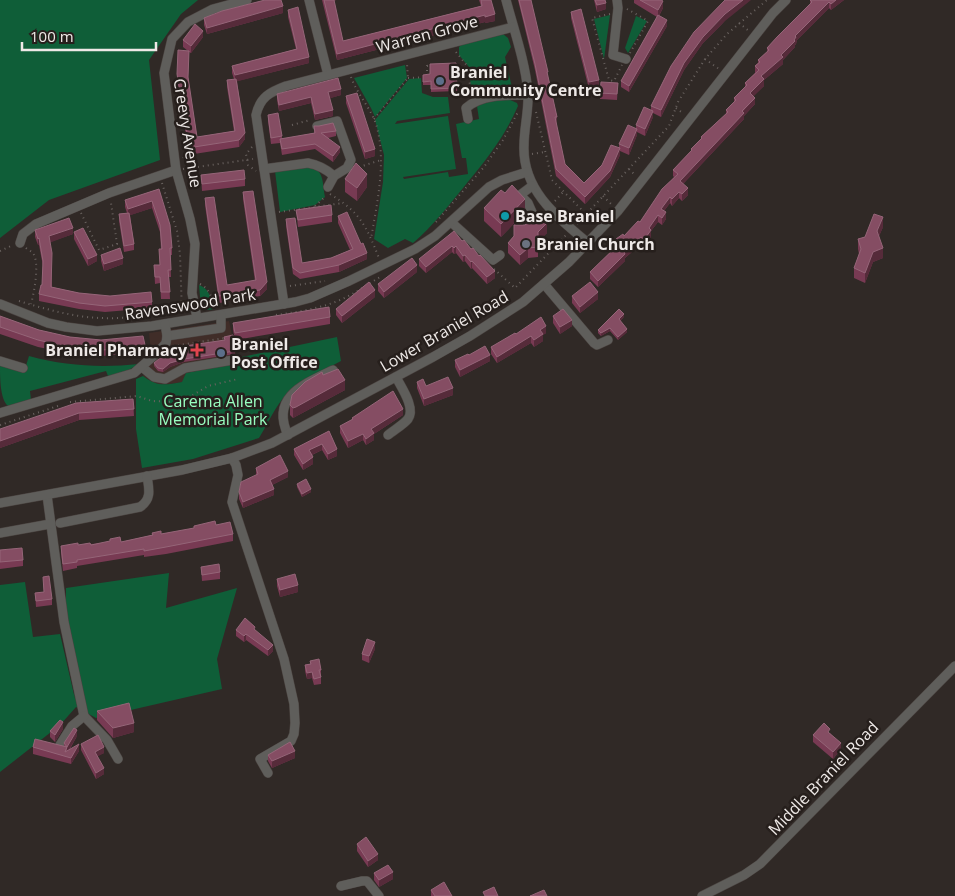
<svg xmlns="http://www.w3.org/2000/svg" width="955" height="896" font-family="'Open Sans',sans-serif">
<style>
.commercial{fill:#402d28}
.green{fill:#0f5e38}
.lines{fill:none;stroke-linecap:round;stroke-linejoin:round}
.minor-casing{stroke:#4b4441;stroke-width:10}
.path{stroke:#6a6360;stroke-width:2;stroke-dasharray:1 4;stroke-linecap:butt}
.minor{stroke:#5f5e5b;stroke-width:9}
.wall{fill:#783a53}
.shaded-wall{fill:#562b3a}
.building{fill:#854d63;stroke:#956578}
.service-dot{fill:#5c6f8a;stroke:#261f1c;stroke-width:2}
.culture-dot{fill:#0f9aa8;stroke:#261f1c;stroke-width:2}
.worship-dot{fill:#6b7280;stroke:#261f1c;stroke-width:2}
.health-dot{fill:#e0444e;stroke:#261f1c;stroke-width:2}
.labels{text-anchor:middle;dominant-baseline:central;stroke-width:5;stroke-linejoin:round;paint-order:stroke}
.street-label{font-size:16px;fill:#eee9e7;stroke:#261f1c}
.poi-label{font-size:16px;font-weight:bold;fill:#eee9e7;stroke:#261f1c;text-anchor:start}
.park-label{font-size:16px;fill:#98fdbf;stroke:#261f1c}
</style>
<rect width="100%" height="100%" fill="#302926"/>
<!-- commercial -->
<path class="commercial" d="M229,321L238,363L186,373L183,382L163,385L153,383L143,376L151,351L149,333Z"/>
<!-- green -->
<g class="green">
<path d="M0,0H198L181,14L149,60L160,160L49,200L0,238Z"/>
<path d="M610,15L604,59L594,19Z"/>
<path d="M636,16L647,21L628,53L625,48Z"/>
<path d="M503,34L508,38L511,47L505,57L513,92L472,99L469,67L459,55V47L461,45Z"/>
<path d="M405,65L407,78L375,117L371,108L354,78Z"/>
<path d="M421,78L422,93L433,97H448L450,113L397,121L395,124L448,116L456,169L403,177L404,179L448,172L449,177L468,174L466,158H462L456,124L479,119L477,106L483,101L508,99L517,103L518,106C505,136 487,159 467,183C450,204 433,226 413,243L405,239L388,248L374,239L383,182L384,155L375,120L409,79Z"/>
<path d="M307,165C325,170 322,181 325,197L315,205L280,212L275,171Z"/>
<path d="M199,285C210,289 211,299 214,309L207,310L201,308Z"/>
<path d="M337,337L341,361C322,371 301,379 287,394C275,406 268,424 259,438L193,459L142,468L136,429V379L143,376C158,387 164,385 182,382L186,373L237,363V358Z"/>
<path d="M29,356C66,366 101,368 139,364L120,375L108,376L106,371L30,391L31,400L8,406C0,399 0,378 0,364L24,372Z"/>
<path d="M169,573L166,608L237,588L217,659L222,689L96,718L76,707L60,725L0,772V585L25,582L33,637L60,634L75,699L66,626V588Z"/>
</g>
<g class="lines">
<defs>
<g id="minor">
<path d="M309,0L328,75"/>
<path d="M506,0C514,30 525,61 528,92C529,110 524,128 524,145C522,190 557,217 588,243"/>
<path d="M617,0L618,8L613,55L626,59"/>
<path d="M468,119L466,108C482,94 508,95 528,95"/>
<path d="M317,126L337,121L351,160L347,168L334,176"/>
<path d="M264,169L308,163C319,165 326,169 334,176L328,187"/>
<path d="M532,186L520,195L528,203L535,219"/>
<path d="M451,222L493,260L500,255"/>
<path d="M20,243L23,234L36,224L109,193L176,170"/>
<path d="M544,284L594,343L597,345L608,340"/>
<path d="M0,304L48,323L66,327L97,331L152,326L295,302L310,298L349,281L415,249L435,236L489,187L502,180L527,172"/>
<path d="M284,304L256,115C260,97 270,92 286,86L513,27"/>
<path d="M197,318L192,293L195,244L190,219L176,170L164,73L172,39L188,22L213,9L247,0"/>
<path d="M167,336L221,328V315"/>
<path d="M0,361L23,368"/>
<path d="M142,367L154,377L165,379L185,368L233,360"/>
<path d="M0,413L134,373L157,353L166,343L167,336L165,324"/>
<path d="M288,435C270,397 304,384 333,370"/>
<path d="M388,435C394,430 403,425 408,419C416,408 401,387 396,377"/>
<path d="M232,458L236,465L238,475L232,502L284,659L294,704L295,723L294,734L291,741L260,759L268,773"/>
<path d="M47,495L64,622L84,716L107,740L118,759"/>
<path d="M0,503L182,470L232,458L272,443L433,357L470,336L523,302L569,262L618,211L773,13L786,0"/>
<path d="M60,523L140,507C152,499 149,489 147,476"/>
<path d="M0,533L50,524"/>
<path d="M60,745L72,726L84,716"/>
<path d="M341,886L362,881H367L379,896"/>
<path d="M702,896L744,875L760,864L955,666"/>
</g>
</defs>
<!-- minor casing -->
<use href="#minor" class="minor-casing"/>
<!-- path -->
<g class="path">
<path d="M627,9L648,21L630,53"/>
<path d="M610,14L592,18L609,80L614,81L622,65"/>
<path d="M739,23L749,31"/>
<path d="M456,52L468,67L471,95"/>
<path d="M705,59L719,69"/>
<path d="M351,77C357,94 370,107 376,124C387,160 377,203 371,239"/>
<path d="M408,78L427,77V66L432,65"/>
<path d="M676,108L684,114"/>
<path d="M536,112L552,180L586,214"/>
<path d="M374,119L408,78L407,64"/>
<path d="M292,125L310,120"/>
<path d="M252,147L246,154L248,165L256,171"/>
<path d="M532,154L545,152"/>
<path d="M183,157L191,163L193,172L188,179"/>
<path d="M359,167L381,160"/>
<path d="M183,169L253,159"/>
<path d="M629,169L636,176"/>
<path d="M162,183L177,231L180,254L182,313"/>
<path d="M330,194C361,213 366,226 379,258"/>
<path d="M603,196L612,205"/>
<path d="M555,201L563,192"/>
<path d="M315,206L326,196"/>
<path d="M279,212L343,203"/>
<path d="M81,213L99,250L117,244L111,203"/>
<path d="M436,222L484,167L503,140L518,112"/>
<path d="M577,224L669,126L678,102L705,59L727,34L767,0"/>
<path d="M26,248C28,250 31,251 33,253C40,263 34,293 31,304"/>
<path d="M0,251L11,246"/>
<path d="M494,269L515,288L566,235"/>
<path d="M200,284C210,289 212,298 214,308"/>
<path d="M290,286L325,281"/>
<path d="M19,301C45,309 73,317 100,318C120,319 142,316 162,315"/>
<path d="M276,315C297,312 319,309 340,300C354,294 367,285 380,277"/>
<path d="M173,346L225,338"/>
<path d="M70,402L137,396L152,401L175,402L188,398L208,386L238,379"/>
<path d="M0,425L58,406"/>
</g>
<!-- minor -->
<use href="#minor" class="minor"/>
</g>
<!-- wall -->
<g class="wall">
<path d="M322,0H336L334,1L343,41L481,6L479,0H491L495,21L485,23V22L337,60Z"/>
<path d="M518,0H531L557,117L556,124L565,164L584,183L619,148V144L636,128V125L651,110V106L671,66L725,21L703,43L684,70L661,117L653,113V117L645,136L637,132V135L629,155L620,151V155L610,177L585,204L556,176L535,70Z"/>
<path d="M594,0H605L606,9L597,12Z"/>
<path d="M634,0H661L663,8L659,16L667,26L629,92L621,87V81L657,17L634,3Z"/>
<path d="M810,0H844L831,10L829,8L797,40L796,44L795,45V47L783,60V64L764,80V86L753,96L755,104L744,116V119L683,184L688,195L682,201L679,198L672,206L670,203L664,211L666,219L662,225L658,222L651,231V237L644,246L641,244L625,258V261L598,287L590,279V272L617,246L616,239L624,236L640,222L674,177L673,176V170L691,151V149L701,139V137L726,114V110L734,102V98L745,87V83L755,73V66L758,63V60L767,52V48L810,5Z"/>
<path d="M288,10L309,63L237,81L245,139L239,147L194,154L188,148L177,80V74L188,51L183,47V40L203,37L191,53L189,52L188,79L197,137L234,131L227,87V80L234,79L232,73V66L296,49L288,17Z"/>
<path d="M571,12L599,86L589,89L571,18Z"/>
<path d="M283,13L207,34L204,25V18Z"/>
<path d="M456,63L457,91L431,92V85H423V75L430,74Z"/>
<path d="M618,83L617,100L600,99V93Z"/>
<path d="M277,94L341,95L330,98L333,116L315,120L311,103L279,111L277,100Z"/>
<path d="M346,96L375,156L365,159L346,103Z"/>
<path d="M268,115L282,136V139L314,133V126L336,131V136L328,138L340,152L333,162L315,149L282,155L280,143L271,144L268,121Z"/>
<path d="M201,175L245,179V186L202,191Z"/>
<path d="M345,179L367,187L357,201L345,192Z"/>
<path d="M159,189L172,248V255H170L171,277H169L170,299H161L160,283L155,284L154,265H160L159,249H161L160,232L152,208L130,215L134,244V250L124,252L119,221V214L127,213L125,207V200Z"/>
<path d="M243,192L267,289L260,296L219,303L205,205V198L227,285L255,281L243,199Z"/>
<path d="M505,193L525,212L501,237L484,221V208Z"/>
<path d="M296,210L332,215V222L298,227Z"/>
<path d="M338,216L367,259L339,272L300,279L293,274L286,226V219L302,263L331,258L350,250L338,223Z"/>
<path d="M525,225L547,233L538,241V257L528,258L520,265L508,253V243Z"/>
<path d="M883,227L879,236L883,258L873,262L865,283L854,278V268L859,254L858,249V239L865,237Z"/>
<path d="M35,230L73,234L50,242L52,287L79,293L152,302V308L105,312L79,309L39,301V294L42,285L43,266L39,245H38L35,237Z"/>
<path d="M74,232L97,261L88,266L74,239Z"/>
<path d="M462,241L495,278L487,284L472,268L471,269L465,261L463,262L456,253L454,254L452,252L426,273L419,266V259Z"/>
<path d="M101,255L123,264L104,271L101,261Z"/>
<path d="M417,272L384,298L378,291V284Z"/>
<path d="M572,296L598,299L580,313L572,303Z"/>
<path d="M375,297L342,323L336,315V309Z"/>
<path d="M0,316L39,330L70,337L145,345V351L103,356L63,354V352L38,347L0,334Z"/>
<path d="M553,316L572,326L560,334L553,323Z"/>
<path d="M330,317V324L235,340L233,330V323Z"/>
<path d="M624,317L620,321L627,332L618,340L610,331L601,336L598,333V330Z"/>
<path d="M546,333L543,335V341L534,347L531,343L497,363L491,354V347L516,334Z"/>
<path d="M178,347L235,351V354L184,362L170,367L163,372L158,371L154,366V363L178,352Z"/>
<path d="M469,355L490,361L460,377L455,367V360Z"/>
<path d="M323,375L345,390L293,418L290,415V405Z"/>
<path d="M417,382L426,386L453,395L424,406L417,388Z"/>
<path d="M133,399L134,416L79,420L0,448V429Z"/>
<path d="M403,415L374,434V440L366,445L363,440L348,448L340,433V426L352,420V418Z"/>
<path d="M329,431L337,456L328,460L322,450L312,455L313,464L303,470L294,455V449Z"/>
<path d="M256,468L288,477L272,485L274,495L243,508L239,499V492L256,475Z"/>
<path d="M297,484L311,492L302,497L297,487Z"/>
<path d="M216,525L233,534V541L166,554L144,557V555L77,566V568L63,571L61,553V546L121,542L152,535V533L161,534Z"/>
<path d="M0,550L23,560V566L0,569Z"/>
<path d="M201,567L220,572V579L202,581Z"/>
<path d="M43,577L52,599V605L36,607L35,593L44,592Z"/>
<path d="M277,579L298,592L280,597L277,586Z"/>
<path d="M236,630H255L273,651L268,656L246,640L244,642L236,636Z"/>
<path d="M375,649L369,663L362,660V654Z"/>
<path d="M310,661L321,670V684L314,685L312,678L307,679L305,671V665L310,664Z"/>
<path d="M97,711L134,732L113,738L97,720Z"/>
<path d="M63,729L55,742L50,737V731Z"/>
<path d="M830,733L841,749L833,759L813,742V735Z"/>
<path d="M77,736L70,749L79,751L71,764L33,754V747H64V743Z"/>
<path d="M81,744L104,753L97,756L104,774L96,779L81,750Z"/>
<path d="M268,755L295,758L272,768L268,761Z"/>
<path d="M357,844L378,860L368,867L357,851Z"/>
<path d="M374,873L393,879L379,887L374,880Z"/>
<path d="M431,890L452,896H431Z"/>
</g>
<!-- shaded-wall -->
<g class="shaded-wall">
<path d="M743,0H751L725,21L703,43L684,70L661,117V110L684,63L703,37L725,14Z"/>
<path d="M836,0H844L831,10V4Z"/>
<path d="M663,1V8L658,17V10Z"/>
<path d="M829,2V8L797,40L796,44L795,45V47L783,60V64L764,80V86L750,100V93L761,76L781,55L795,36Z"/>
<path d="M606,3V9L597,12V5Z"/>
<path d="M283,6V13L207,34V28Z"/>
<path d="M495,14V21L485,23V17Z"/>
<path d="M485,15V22L337,60V54Z"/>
<path d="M667,20V26L629,92V86Z"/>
<path d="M203,31V37L191,53V46Z"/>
<path d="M309,57V63L235,82V75Z"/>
<path d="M599,80V86L589,89V82Z"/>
<path d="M341,89V95L328,99V92Z"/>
<path d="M311,97V103L279,111V105Z"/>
<path d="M755,98V104L744,116V119L680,187V181Z"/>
<path d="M333,110V116L315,120V114Z"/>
<path d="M653,111V117L645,136V129Z"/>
<path d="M637,129V135L629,155V148Z"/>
<path d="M245,133V139L239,147V140Z"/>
<path d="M340,147V152L333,162V156Z"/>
<path d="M620,148V155L610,177L585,204V197Z"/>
<path d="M375,149V156L365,159V152Z"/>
<path d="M367,174V187L357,201V188Z"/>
<path d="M688,188V195L682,201V194Z"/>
<path d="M679,192V198L672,206V199Z"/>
<path d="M670,197V203L661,215V209Z"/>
<path d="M525,199V212L501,237V224Z"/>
<path d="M152,201V208L128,216V209Z"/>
<path d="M666,212V219L662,225V218Z"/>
<path d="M658,215V222L651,231V237L644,246V240L649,228Z"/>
<path d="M883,217V227L877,241V231Z"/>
<path d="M547,223V233L538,242V232Z"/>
<path d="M73,228V234L49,243V236Z"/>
<path d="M641,237V244L625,258V261L598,287V281L624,252Z"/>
<path d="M39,238V245H38V239Z"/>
<path d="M452,246V252L426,273V267Z"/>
<path d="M456,246V253L454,254V248Z"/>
<path d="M528,248V258L520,265V255Z"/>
<path d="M883,248V258L873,262L865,283V273L873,252Z"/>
<path d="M367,253V259L339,272V265Z"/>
<path d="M97,255V261L88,266V259Z"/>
<path d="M465,255V261L463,262V256Z"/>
<path d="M123,258V264L104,271V264Z"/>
<path d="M472,261V268L471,269V262Z"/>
<path d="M417,265V272L384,298V292Z"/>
<path d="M495,271V278L487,284V277Z"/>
<path d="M267,282V289L260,296V290Z"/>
<path d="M375,290V297L342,323V316Z"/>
<path d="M598,292V299L580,313V307Z"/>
<path d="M624,314V317L619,323V319Z"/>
<path d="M572,320V326L560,334V327Z"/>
<path d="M546,326V333L543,335V341L534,347V340L540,330Z"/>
<path d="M610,328V331L601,336V333Z"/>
<path d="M627,329V332L618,340V337Z"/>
<path d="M531,336V343L497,363V357Z"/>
<path d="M490,355V361L460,377V370Z"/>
<path d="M184,359V362L170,367L163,372V369L170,363Z"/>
<path d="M345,380V390L293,418V408Z"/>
<path d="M453,388V395L424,406V399Z"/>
<path d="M403,409V415L374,434V440L366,445V439L371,429Z"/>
<path d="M79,413V420L0,448V441Z"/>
<path d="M363,434V440L348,448V441Z"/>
<path d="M322,444V450L309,456V450Z"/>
<path d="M337,449V456L328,460V454Z"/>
<path d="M313,457V464L303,470V464Z"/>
<path d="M288,471V477L270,486V480Z"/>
<path d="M274,489V495L243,508V502Z"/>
<path d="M311,489V492L302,497V494Z"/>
<path d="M298,585V592L280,597V590Z"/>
<path d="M246,634V640L244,642V636Z"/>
<path d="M375,642V649L369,663V656Z"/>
<path d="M273,645V651L268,656V650Z"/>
<path d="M312,672V678L307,679V673Z"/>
<path d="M63,722V729L55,742V735Z"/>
<path d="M134,723V732L113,738V728Z"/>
<path d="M77,730V736L67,753V747Z"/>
<path d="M841,743V749L833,759V752Z"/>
<path d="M79,744V751L71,764V758Z"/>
<path d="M104,747V753L95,758V752Z"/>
<path d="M295,751V758L272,768V761Z"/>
<path d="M104,768V774L96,779V773Z"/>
<path d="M378,854V860L368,867V861Z"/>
<path d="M393,872V879L379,887V880Z"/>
</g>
<!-- building -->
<g class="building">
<path d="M265,0H281L283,6L207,28L204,18L222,11Z"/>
<path d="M324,0H334L343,41L482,6L481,0H491L495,14L485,17V15L337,54Z"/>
<path d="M519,0H531L548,72H547L557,117H555L565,164L584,183L602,165L611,145L620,148L610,171L585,197L556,169L535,64Z"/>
<path d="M595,0H605L606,3L597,5Z"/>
<path d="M640,0H661L663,1L658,10Z"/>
<path d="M725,0H743L725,14L703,37L684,63L661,110L651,106L671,66L694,32Z"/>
<path d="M810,0H836L831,4L829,2L795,36L796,37L794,40L795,41L781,55L783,57L761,76L764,79L750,93L755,98L742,111L744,113L680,181L688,188L682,194L679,192L672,199L670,197L661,209L666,212L662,218L658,215L649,228L651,230L644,240L641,237L624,252L625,254L598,281L590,272L620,243L616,239L623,234L624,236L638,221L640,222L662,189L678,174L673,170L692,150L691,149L702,138L701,137L728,112L726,110L736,100L734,98L747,85L745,83L759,70L755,66L760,62L758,60L769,50L767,48L777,37L812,2Z"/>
<path d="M298,7L309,57L235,75L232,66L297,49L288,10Z"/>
<path d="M581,9L599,80L589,82L571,12Z"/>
<path d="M658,15L667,20L629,86L621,81Z"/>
<path d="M195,24L203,31L191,46L183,40Z"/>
<path d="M178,50L189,51L188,77L197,137L235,131L227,80L236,79L245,133L239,140L194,147L188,141L177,74Z"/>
<path d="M456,63L457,88L431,89V81L423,82V75L430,74V64Z"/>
<path d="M338,78L341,89L328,92L333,110L315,114L311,97L279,105L277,94Z"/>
<path d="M601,82L618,83L617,94L600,93Z"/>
<path d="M357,93L375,149L365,152L346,96Z"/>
<path d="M644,107L653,111L645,129L636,125Z"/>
<path d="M278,113L282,136L271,138L268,115Z"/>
<path d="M333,123L336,131L321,133L340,147L333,156L315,144L282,149L280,139L315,133L314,126H319Z"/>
<path d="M628,125L637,129L629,148L619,144Z"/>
<path d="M356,163L367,174L357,188L345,179Z"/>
<path d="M244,170L245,179L202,184L201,175Z"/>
<path d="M512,185L525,199L501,224L484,208L501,190L505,193Z"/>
<path d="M159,189L170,225L172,248H170L171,270H168L170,292H161L160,277H155L154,265H160L159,249H162L160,225L152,201L128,209L125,200Z"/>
<path d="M253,191L267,282L260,290L219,296L205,198L214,197L227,285L256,280L243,192Z"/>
<path d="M331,205L332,215L298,220L296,210Z"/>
<path d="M347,212L361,244L363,243L367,253L339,265L300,273L293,268L286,219L295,218L302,263L331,258L353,249L338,216Z"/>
<path d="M129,213L134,244L124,246L119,214Z"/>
<path d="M874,214L883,217L877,231L883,248L873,252L865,273L854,268L861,249L858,239L865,237Z"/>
<path d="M538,215L547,223L538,232V247L528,248L520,255L508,243L514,236V225H525Z"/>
<path d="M69,218L73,228L49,236L52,253L51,287L79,293L110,296L151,292L152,302L105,306L79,303L39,294L41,285H42L43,261L39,238L38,239L35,230Z"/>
<path d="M83,228L97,255L88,259L74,232Z"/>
<path d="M454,231L462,241L464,240L471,249L473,248L479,256L480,255L495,271L487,277L472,261L471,262L465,255L463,256L456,246L454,248L452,246L426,267L419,259Z"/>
<path d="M120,248L123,258L104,264L101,255Z"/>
<path d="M412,258L417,265L384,292L378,284Z"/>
<path d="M369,282L375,290L342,316L336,309Z"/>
<path d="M590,282L598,292L580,307L572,296Z"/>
<path d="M329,307L330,317L235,333L233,323Z"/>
<path d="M563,309L572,320L560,327L553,316Z"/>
<path d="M619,309L624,314L619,319L627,329L618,337L610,328L601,333L598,330Z"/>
<path d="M0,316L39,330L70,337L101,340L143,336L145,345L103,350L63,347L64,346L38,340L0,327Z"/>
<path d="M541,317L546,326L540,330L543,334L534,340L531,336L497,357L491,347L515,333L516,334Z"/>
<path d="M233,335L235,351L184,359L170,363L163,369L158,368L154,363L166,353L178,352V347L225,340L224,337Z"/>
<path d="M485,346L490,355L460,370L455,360L468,354L469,355Z"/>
<path d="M338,369L345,380L296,407L293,408L290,405L292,395L305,382L322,372L323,375Z"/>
<path d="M448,377L453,388L424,399L417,382L423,379L426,386Z"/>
<path d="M393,391L403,409L371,429L374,433L366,439L363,434L348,441L340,426L353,419L352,418Z"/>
<path d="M133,399L134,409L79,413L0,441V429L76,403Z"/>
<path d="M329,431L337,449L328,454L322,444L309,450L313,457L303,464L294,449Z"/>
<path d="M280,455L288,471L270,480L274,489L243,502L239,492L241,482L258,474L256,468Z"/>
<path d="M306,479L311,489L302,494L297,484Z"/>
<path d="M215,521L216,525L230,522L233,534L166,547L144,551V549L77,560V562L63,564L61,546L78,543V545L90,543L91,545L110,541V539L120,537L121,542L153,535L152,533L161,531V534L194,528V526Z"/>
<path d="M22,548L23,560L0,562V550Z"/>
<path d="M219,564L220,572L202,575L201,567Z"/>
<path d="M295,574L298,585L280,590L277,579Z"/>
<path d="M49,576L52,599L36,601L35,593L44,592L43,577Z"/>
<path d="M245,618L255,627L254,629L273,645L268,650L246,634L244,636L236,630Z"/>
<path d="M367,639L375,642L369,656L362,654Z"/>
<path d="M319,659L321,670H319L321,677L314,679L312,672L307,673L305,665L311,664L310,661Z"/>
<path d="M129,703L134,723L113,728L97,711Z"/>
<path d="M60,720L63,722L55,735L50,731Z"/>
<path d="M824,723L830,729L828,732L841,743L833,752L813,735Z"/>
<path d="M74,728L77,730L67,747L64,743Z"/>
<path d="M98,735L104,747L95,752L104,768L96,773L81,744Z"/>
<path d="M35,739L67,747L65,752L79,744L71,758L33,747Z"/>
<path d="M290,742L295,751L272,761L268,755Z"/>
<path d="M366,837L378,854L368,861L357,844Z"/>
<path d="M388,865L393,872L379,880L374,873Z"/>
<path d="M444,882L452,896H435L431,890Z"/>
<path d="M494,887L498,896H485L483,892Z"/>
<path d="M544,890L547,896H530Z"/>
</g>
<!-- markers -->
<g class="service-dot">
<circle cx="440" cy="81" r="5"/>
<circle cx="221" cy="353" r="5"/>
</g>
<circle class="culture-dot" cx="505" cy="216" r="5"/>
<circle class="worship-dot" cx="526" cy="244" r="5"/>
<path class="health-dot" d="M194.5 342.5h5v5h5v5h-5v5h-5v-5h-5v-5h5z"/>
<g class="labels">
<!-- street labels -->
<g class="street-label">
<text transform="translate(427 34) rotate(-15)">Warren Grove</text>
<text transform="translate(188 133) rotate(81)">Creevy Avenue</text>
<text transform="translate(190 304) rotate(-9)">Ravenswood Park</text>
<text transform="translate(444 331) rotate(-30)">Lower Braniel Road</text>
<text transform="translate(823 778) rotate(-46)">Middle Braniel Road</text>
</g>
<!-- poi labels -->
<g class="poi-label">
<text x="450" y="72">Braniel<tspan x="450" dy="18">Community Centre</tspan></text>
<text x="515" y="216">Base Braniel</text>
<text x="536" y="244">Braniel Church</text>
<text x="231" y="344">Braniel<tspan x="231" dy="18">Post Office</tspan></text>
<text x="187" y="350" text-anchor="end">Braniel Pharmacy</text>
</g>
<!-- park labels -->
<g class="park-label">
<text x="213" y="401">Carema Allen<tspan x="213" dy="18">Memorial Park</tspan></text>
</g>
</g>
<!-- scale -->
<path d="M22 42v8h134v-8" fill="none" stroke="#eee9e7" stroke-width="2.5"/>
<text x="30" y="42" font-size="15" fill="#eee9e7" stroke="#261f1c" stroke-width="4" paint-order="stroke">100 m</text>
</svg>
